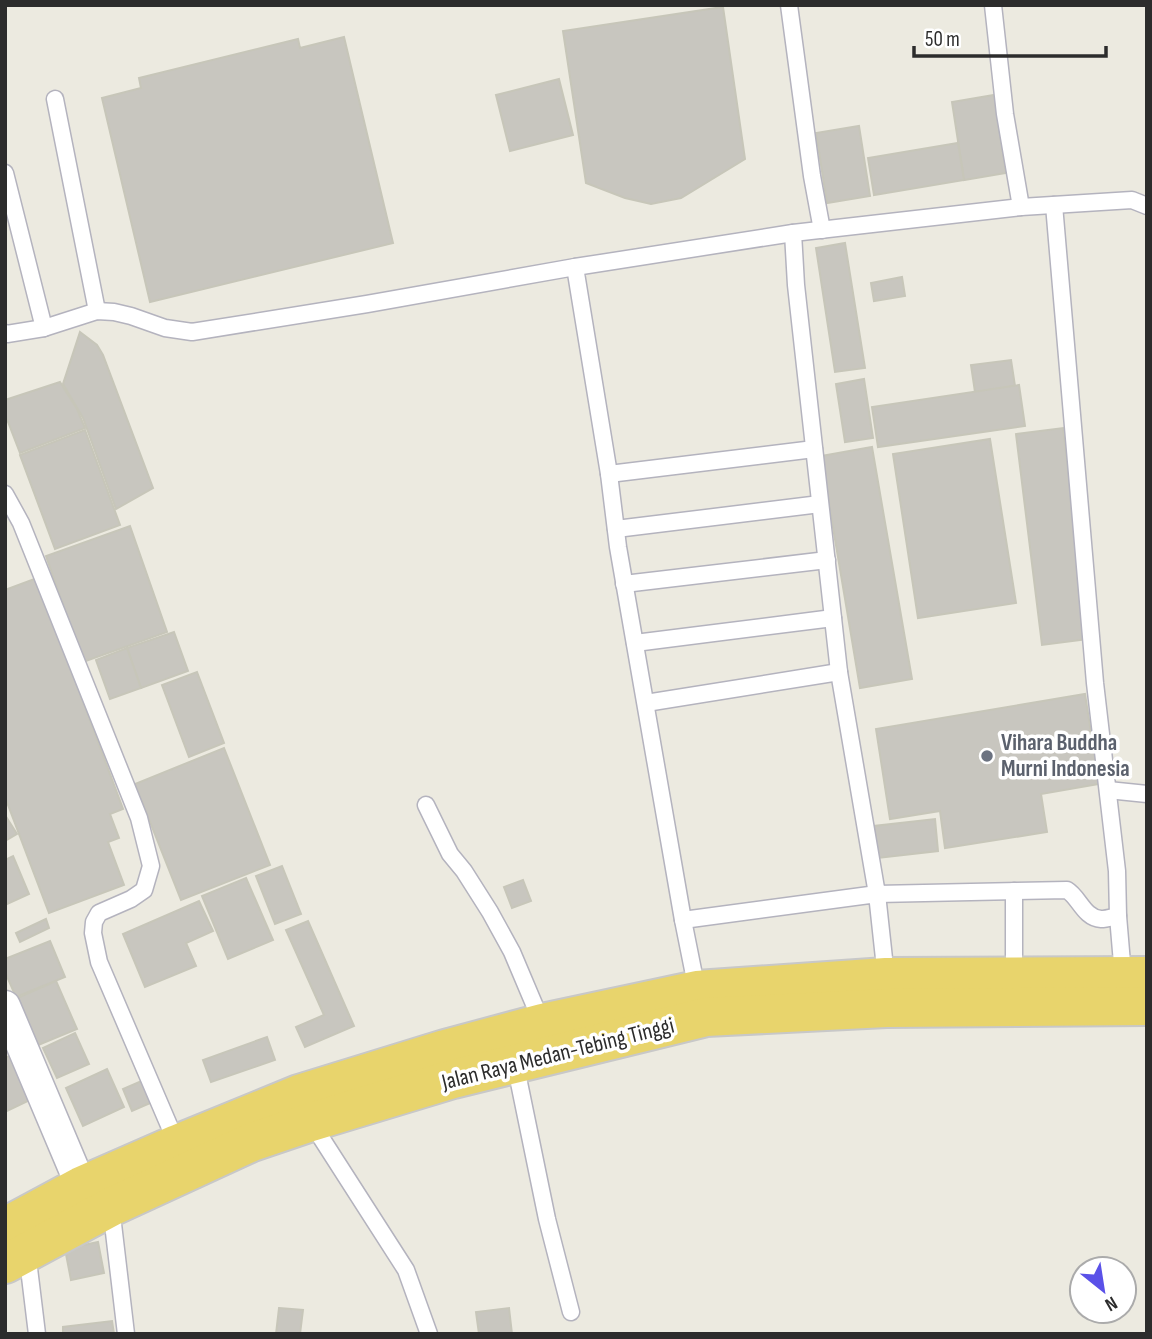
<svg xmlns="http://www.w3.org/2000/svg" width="1152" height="1339" font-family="'Sofia Sans Condensed',sans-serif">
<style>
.building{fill:#c8c6bf;stroke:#c7c6b9;stroke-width:2}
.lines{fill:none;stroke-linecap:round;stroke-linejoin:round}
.service-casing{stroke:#b4b3be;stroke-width:19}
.minor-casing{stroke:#b4b3be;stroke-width:33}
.trunk-casing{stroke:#c8c8c8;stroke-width:42}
.service{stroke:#fff;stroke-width:16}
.minor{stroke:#fff;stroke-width:30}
.trunk{stroke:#e8d46c;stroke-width:38}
.worship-dot{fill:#6b7280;stroke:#fff;stroke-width:2.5}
.labels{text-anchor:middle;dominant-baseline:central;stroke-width:7;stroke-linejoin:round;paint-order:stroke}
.worship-label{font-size:23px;font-weight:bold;fill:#5b616d;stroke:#fff;text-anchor:start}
.street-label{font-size:23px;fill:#2c2c2c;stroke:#fff}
</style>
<rect width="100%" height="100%" fill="#eceae0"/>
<!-- building -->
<g class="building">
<path d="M723,7L745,159L681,198L651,204L625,198L586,183L563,31Z"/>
<path d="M344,37L393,243L150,302L102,98L141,88L139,78L298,39L300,48Z"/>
<path d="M559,79L573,135L510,151L496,95Z"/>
<path d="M994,95L1006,173L964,180L952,102Z"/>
<path d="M859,126L870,196L827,203L816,133Z"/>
<path d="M958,143L964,180L874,195L868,158Z"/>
<path d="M845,243L865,368L835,372L816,248Z"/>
<path d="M902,277L905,296L874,301L871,283Z"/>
<path d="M80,332L97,345L103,355L153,488L116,509L83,418L63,384Z"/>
<path d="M1011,360L1015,386L975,392L971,365Z"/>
<path d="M864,379L873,438L845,442L836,384Z"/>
<path d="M60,382L77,409L85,428L20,453L5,414V400Z"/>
<path d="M1019,385L1025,426L878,447L872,407Z"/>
<path d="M1063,428L1089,639L1042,645L1016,434Z"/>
<path d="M85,430L120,525L55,549L20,455Z"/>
<path d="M990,439L1016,603L918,618L893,454Z"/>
<path d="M872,447L912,679L860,688L821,456Z"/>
<path d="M130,526L167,632L83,662L46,556Z"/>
<path d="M37,578L123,809L110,814L119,838L108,842L124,885L49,913L5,797V590Z"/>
<path d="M174,632L188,671L141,688L127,648Z"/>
<path d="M127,648L141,688L110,699L96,660Z"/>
<path d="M197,672L224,743L189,757L162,685Z"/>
<path d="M1085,694L1099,784L1041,794L1047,832L945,848L940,811L890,819L876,729Z"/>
<path d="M224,748L270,865L181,900L135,784Z"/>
<path d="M5,815L17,834L5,841Z"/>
<path d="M935,819L938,851L878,858L874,826Z"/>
<path d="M13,856L29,894L5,905V860Z"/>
<path d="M282,866L301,914L275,924L256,876Z"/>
<path d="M246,878L273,940L228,959L202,896Z"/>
<path d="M523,880L531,901L512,908L504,887Z"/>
<path d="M199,901L213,931L186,943L196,966L145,987L123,934Z"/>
<path d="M46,919L49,928L20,942L16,933Z"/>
<path d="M308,921L354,1026L305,1047L296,1027L324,1015L286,930Z"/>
<path d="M50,941L65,977L16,997L5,972V959Z"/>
<path d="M56,981L77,1029L36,1046L15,999Z"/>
<path d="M75,1033L89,1064L57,1078L43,1048Z"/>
<path d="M267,1037L275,1060L211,1082L203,1060Z"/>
<path d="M14,1054L36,1097L5,1112V1058Z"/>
<path d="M107,1069L124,1107L83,1126L66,1088Z"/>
<path d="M146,1079L155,1101L132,1111L123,1089Z"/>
<path d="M98,1242L104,1273L71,1280L65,1249Z"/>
<path d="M279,1308L303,1310L300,1334H276Z"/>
<path d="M509,1308L512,1334H479L476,1312Z"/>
<path d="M112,1321L114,1334H63V1327Z"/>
</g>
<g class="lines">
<defs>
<g id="service">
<path d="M789,5L812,176L822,230"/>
<path d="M993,5L1005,114L1021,207"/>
<path d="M55,99L97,311"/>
<path d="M5,173L44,328"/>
<path d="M1054,205L1095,683L1117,871L1118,916L1123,975"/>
<path d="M5,333L7,334L44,328L97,311L114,312L131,316L165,328L192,332L367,304L575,267"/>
<path d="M609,474L814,449"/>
<path d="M5,494L21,523L139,818L151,866L144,890L131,899L99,913L94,922L93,933L99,962L177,1144"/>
<path d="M616,529L820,504"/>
<path d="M624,584L827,560"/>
<path d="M635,643L833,618"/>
<path d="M646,703L839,672"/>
<path d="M1108,790L1147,794"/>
<path d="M426,805L450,854L464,871L490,912L512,952L542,1023"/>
<path d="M1118,916C1113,917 1106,919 1101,919C1084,918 1079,897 1067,890L877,894L839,672L796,285L793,233L1021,207L1132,200L1147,206"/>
<path d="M683,920L877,894L886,977"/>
<path d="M1014,976V891"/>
<path d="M697,990L683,920L618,547L609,474L575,267L793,233"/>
<path d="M515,1063L547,1219L571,1312"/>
<path d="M311,1122L406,1270L429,1334"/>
<path d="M111,1207L126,1334"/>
<path d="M27,1252L37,1334"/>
</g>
<path id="minor" d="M5,1006L81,1186"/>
<g id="trunk">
<path d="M5,1227L81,1186L177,1144L299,1094L445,1049L542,1023L697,990L886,977L1147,976"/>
<path d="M5,1264L111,1207L252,1142L311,1122L453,1079L706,1017L886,1008L1147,1006"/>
</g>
</defs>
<!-- service casing -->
<use href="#service" class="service-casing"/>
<!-- minor casing -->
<use href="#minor" class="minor-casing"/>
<!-- trunk casing -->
<use href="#trunk" class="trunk-casing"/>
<!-- service -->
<use href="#service" class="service"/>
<!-- minor -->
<use href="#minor" class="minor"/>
<!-- trunk -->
<use href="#trunk" class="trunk"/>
</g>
<!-- markers -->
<circle class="worship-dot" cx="987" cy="756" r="7"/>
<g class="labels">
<!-- worship labels -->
<g class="worship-label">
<text x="1001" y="743">Vihara Buddha<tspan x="1001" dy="26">Murni Indonesia</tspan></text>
</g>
<!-- street labels -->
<g class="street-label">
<text transform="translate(558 1054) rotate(-14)">Jalan Raya Medan-Tebing Tinggi</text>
</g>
</g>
<!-- border -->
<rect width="1152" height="1339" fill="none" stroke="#2c2c2c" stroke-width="14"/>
<!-- north arrow -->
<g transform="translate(1103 1290) rotate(150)"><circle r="33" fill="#ffffff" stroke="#ababab" stroke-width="2"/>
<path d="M0-5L12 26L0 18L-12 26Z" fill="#5a51e8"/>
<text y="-10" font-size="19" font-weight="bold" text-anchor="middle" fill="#2c2c2c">N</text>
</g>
<!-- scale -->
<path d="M914 46v10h192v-10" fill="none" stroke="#2c2c2c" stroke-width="3.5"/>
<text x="925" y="46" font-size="21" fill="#2c2c2c" stroke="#ffffff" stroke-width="5" paint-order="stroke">50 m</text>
</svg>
